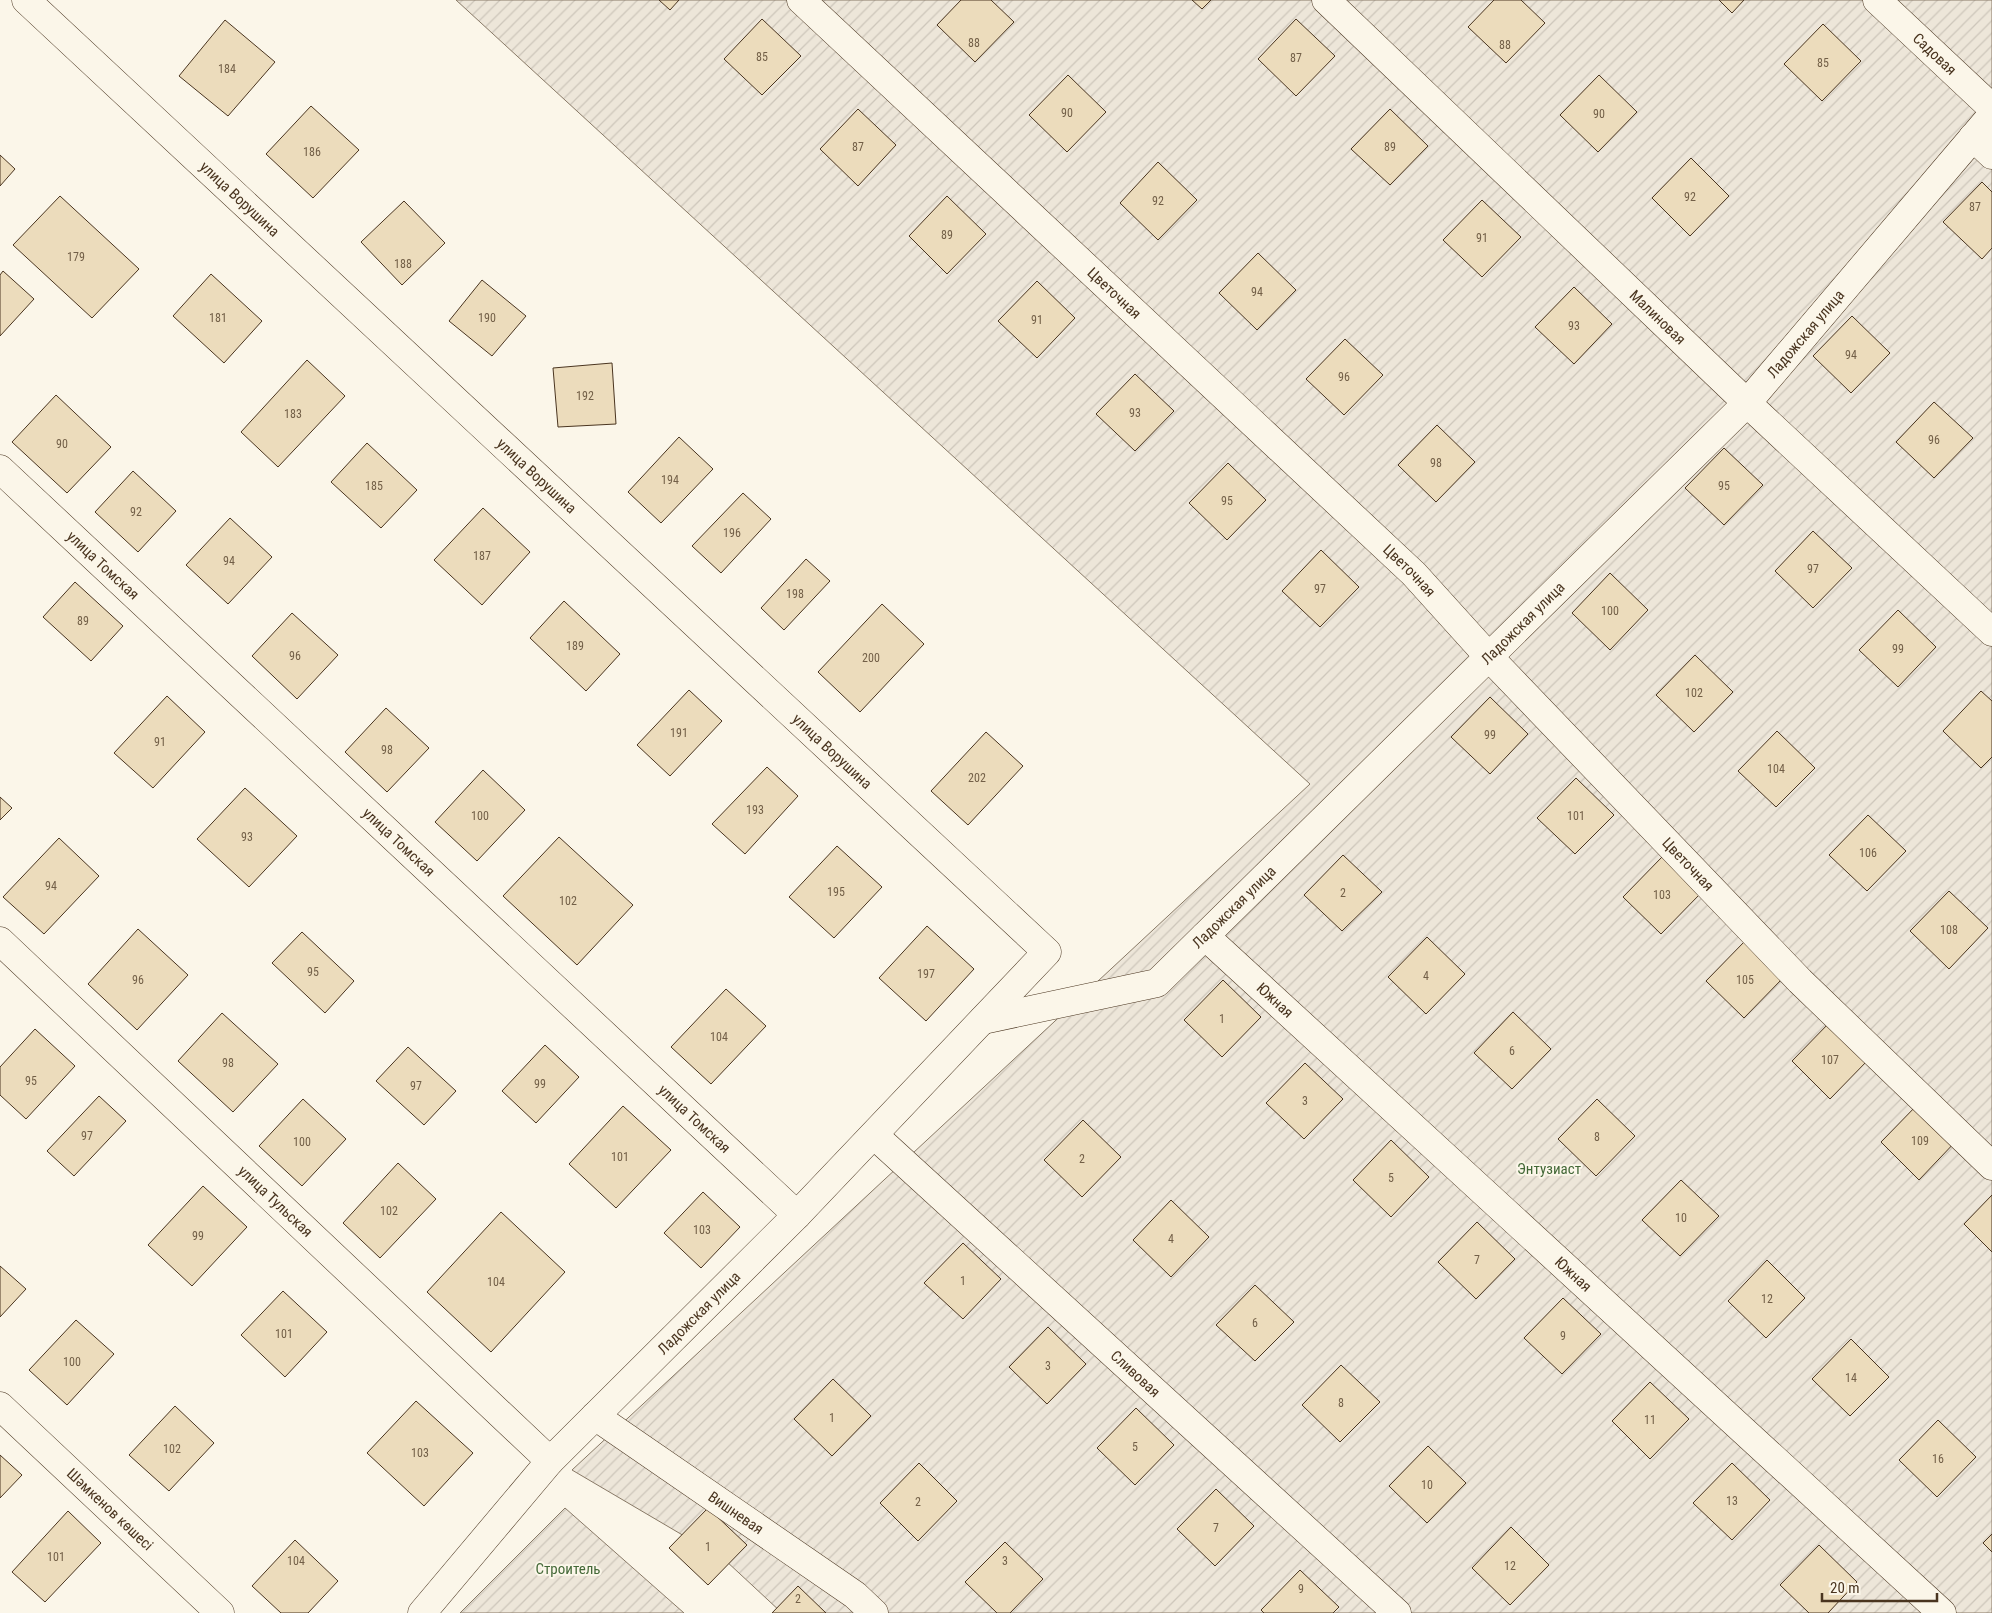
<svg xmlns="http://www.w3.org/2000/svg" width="1992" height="1613" font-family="'Roboto Condensed',sans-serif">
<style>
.garden{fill:url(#garden-furrows);stroke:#887966}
.building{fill:#ecdcbc;stroke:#4a3520}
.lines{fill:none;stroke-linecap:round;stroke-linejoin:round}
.minor-casing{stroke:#4a3520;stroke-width:29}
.minor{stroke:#fbf6e9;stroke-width:28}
.labels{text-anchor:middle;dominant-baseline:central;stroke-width:4;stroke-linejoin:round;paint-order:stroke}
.number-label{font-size:12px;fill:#725f47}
.street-label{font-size:15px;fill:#4a3520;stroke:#fbf6e9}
.park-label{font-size:15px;fill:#436837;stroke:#fbf6e9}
</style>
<defs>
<pattern id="garden-furrows" width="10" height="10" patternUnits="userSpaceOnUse" patternTransform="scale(1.25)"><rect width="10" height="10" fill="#ede6d9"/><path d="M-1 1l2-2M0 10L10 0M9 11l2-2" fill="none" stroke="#cdc6ba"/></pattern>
</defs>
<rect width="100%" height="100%" fill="#fbf6e9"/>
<!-- garden -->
<g class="garden">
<path d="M456,0H1992V1613H782L725,1560L572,1470L1310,784Z"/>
<path d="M565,1508L684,1613H460Z"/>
</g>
<!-- building -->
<g class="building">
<path d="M659,0H679L670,10Z"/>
<path d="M961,0H991L1014,22L975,62L937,25Z"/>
<path d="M1192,0H1211L1202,9Z"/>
<path d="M1494,0H1521L1545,23L1506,63L1468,27Z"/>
<path d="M1719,0H1744L1732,13Z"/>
<path d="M762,19L801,56L762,95L724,59Z"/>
<path d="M1296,19L1335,56L1296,96L1258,59Z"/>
<path d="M225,20L275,62L228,116L179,76Z"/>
<path d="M1823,24L1861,61L1822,101L1784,64Z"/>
<path d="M1068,75L1106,112L1067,152L1029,115Z"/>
<path d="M1599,75L1637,112L1598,152L1560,115Z"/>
<path d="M311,106L359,150L313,198L266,154Z"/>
<path d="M858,109L896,145L858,186L820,149Z"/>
<path d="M1390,109L1428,146L1390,185L1351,149Z"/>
<path d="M0,155L15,169L0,186Z"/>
<path d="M1691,158L1729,196L1690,236L1652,198Z"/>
<path d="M1158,162L1197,200L1158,240L1120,203Z"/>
<path d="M1982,182L1992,192V248L1982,259L1943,222Z"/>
<path d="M60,196L139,269L92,318L13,245Z"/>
<path d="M947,196L986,234L947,274L909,236Z"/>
<path d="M1482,200L1521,237L1482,277L1443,240Z"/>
<path d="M404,201L445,243L402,285L361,242Z"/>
<path d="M1258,253L1296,290L1257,330L1219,293Z"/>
<path d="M3,271L34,299L0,336V275Z"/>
<path d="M211,274L262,321L224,363L173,316Z"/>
<path d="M482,280L526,316L492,356L449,321Z"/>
<path d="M1037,281L1075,318L1037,358L998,321Z"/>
<path d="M1574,287L1612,324L1574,364L1535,327Z"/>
<path d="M1852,316L1890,353L1851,393L1813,356Z"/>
<path d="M1345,339L1383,375L1344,415L1306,379Z"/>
<path d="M307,360L345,396L278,467L241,432Z"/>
<path d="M612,363L616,424L558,427L553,368Z"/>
<path d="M1135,374L1174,411L1135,451L1096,414Z"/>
<path d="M56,395L111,447L67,493L12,442Z"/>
<path d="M1934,402L1973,438L1934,478L1896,442Z"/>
<path d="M1437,425L1475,462L1436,502L1398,465Z"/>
<path d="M679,437L713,469L661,523L628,492Z"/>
<path d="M367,443L417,490L381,528L331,482Z"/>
<path d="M1724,448L1763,485L1724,525L1685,488Z"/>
<path d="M1228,463L1266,500L1227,540L1189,503Z"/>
<path d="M133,471L176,511L138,552L95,512Z"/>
<path d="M743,493L771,519L721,573L692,546Z"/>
<path d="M483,508L530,552L482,605L434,560Z"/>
<path d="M230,518L272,557L228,604L186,565Z"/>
<path d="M1813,531L1852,568L1813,608L1775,571Z"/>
<path d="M1321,550L1359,587L1320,627L1282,591Z"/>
<path d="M806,559L830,581L784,630L761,608Z"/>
<path d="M1610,573L1648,610L1610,650L1572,613Z"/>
<path d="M75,582L123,626L91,661L43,617Z"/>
<path d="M564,601L620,654L586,691L530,638Z"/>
<path d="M882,604L924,644L860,712L818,672Z"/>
<path d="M1898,610L1936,647L1898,687L1859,650Z"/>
<path d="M292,613L338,655L297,699L252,656Z"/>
<path d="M1695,655L1733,692L1694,732L1656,695Z"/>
<path d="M689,690L722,721L670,776L637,745Z"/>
<path d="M1981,691L1992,701V757L1981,768L1943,731Z"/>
<path d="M167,696L205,732L153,788L114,753Z"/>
<path d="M1490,697L1528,734L1490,774L1451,737Z"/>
<path d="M386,708L429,748L387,792L345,752Z"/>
<path d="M1777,731L1815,768L1776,807L1738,771Z"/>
<path d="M986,732L1023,766L968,825L931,791Z"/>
<path d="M767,767L798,796L745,854L712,824Z"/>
<path d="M483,770L525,810L477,861L435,822Z"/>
<path d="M1576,778L1614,815L1575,854L1537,818Z"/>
<path d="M245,788L297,836L249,887L197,839Z"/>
<path d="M0,797L12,808L0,820Z"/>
<path d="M1868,815L1906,851L1867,891L1829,855Z"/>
<path d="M559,837L633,905L577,965L503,896Z"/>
<path d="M59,838L99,876L44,934L3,897Z"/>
<path d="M837,846L882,887L834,938L789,897Z"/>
<path d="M1343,855L1382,892L1342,931L1304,895Z"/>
<path d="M1662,857L1700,894L1661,934L1623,897Z"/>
<path d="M1949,891L1988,928L1949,969L1910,931Z"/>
<path d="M927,926L974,969L926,1021L879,978Z"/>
<path d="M138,929L188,975L137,1030L88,984Z"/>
<path d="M302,932L354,981L325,1013L272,963Z"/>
<path d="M1427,937L1465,974L1426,1014L1388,977Z"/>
<path d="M1745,941L1783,978L1744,1018L1706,981Z"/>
<path d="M1223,980L1261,1017L1222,1057L1184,1020Z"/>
<path d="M726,989L766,1026L711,1084L671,1047Z"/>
<path d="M1513,1012L1551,1049L1512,1089L1474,1053Z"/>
<path d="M222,1013L278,1064L233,1112L178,1061Z"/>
<path d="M1831,1021L1869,1059L1830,1099L1792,1061Z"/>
<path d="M35,1029L75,1066L26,1119L0,1095V1067Z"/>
<path d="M545,1045L579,1077L536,1123L502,1091Z"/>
<path d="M408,1047L456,1091L424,1125L376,1081Z"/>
<path d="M1305,1063L1343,1099L1304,1139L1266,1103Z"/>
<path d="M99,1096L126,1121L74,1176L47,1151Z"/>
<path d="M303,1099L346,1139L302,1186L259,1146Z"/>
<path d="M1597,1099L1635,1136L1596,1176L1558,1139Z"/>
<path d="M1920,1102L1958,1139L1919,1180L1881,1142Z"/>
<path d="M623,1106L671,1150L616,1208L569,1164Z"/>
<path d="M1083,1120L1121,1157L1082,1197L1044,1160Z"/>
<path d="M1391,1140L1429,1177L1391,1217L1353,1180Z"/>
<path d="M398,1163L436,1199L380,1258L343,1223Z"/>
<path d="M1681,1180L1719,1216L1680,1256L1642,1220Z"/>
<path d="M203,1186L247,1227L192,1286L148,1245Z"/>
<path d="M703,1192L740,1227L701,1268L664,1233Z"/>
<path d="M1992,1195V1252L1964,1224Z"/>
<path d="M1171,1200L1209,1237L1171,1277L1133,1240Z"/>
<path d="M501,1212L565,1272L491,1352L427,1292Z"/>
<path d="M1477,1222L1515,1259L1476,1299L1438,1262Z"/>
<path d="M963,1243L1001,1279L963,1319L924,1283Z"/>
<path d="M1767,1260L1805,1298L1766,1338L1728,1301Z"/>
<path d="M0,1266L26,1289L0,1317Z"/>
<path d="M1255,1285L1294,1322L1255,1361L1216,1325Z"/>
<path d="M283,1291L327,1332L285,1377L241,1335Z"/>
<path d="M1563,1298L1601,1334L1562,1374L1524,1338Z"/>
<path d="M76,1320L114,1354L67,1405L29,1370Z"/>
<path d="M1048,1327L1086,1364L1047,1404L1009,1367Z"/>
<path d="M1851,1339L1889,1377L1850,1416L1812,1379Z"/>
<path d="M1341,1365L1380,1402L1340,1442L1302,1405Z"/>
<path d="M833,1379L871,1416L832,1456L794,1419Z"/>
<path d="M1650,1382L1689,1419L1650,1459L1612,1421Z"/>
<path d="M416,1401L473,1453L424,1506L367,1453Z"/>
<path d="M175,1406L214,1443L169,1491L129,1455Z"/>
<path d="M1136,1408L1174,1445L1135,1485L1097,1448Z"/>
<path d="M1938,1420L1976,1457L1937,1497L1899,1460Z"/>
<path d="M1428,1446L1466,1483L1427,1523L1389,1486Z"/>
<path d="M0,1455L22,1475L0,1498Z"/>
<path d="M919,1463L957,1501L918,1541L880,1503Z"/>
<path d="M1732,1463L1770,1500L1732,1540L1693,1503Z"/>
<path d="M1216,1489L1254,1526L1215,1566L1177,1529Z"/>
<path d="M708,1508L747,1545L708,1585L669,1548Z"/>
<path d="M68,1511L101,1543L45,1602L12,1572Z"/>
<path d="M1511,1527L1549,1565L1510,1605L1472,1568Z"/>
<path d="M1992,1534V1552L1983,1543Z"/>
<path d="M295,1540L338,1581L308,1613H281L252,1586Z"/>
<path d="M1005,1542L1043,1579L1010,1613H997L965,1582Z"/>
<path d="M1819,1545L1857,1582L1828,1613H1809L1780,1585Z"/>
<path d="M1300,1570L1339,1607L1333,1613H1264L1261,1610Z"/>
<path d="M798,1586L826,1613H772Z"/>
</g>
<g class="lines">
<defs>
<g id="minor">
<path id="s1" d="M26,0L1047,952L797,1215L550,1461L422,1613"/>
<path id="s2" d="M801,0L1414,574L1489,657L1800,981L1992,1166"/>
<path id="s3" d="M1326,0L1747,403L1992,632"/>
<path id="s4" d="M1877,0L1992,108"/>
<path d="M1973,137L1992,155"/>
<path id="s5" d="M0,469L797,1215"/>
<path id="s6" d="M1205,936L1942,1613"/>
<path id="s7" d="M0,941L550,1461"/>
<path id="s8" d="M983,1020L1157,983L1747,403L1992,115"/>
<path id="s9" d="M874,1135L1397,1613"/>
<path id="s10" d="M0,1406L220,1613"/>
<path id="s11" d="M595,1416L855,1595L874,1613"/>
</g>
</defs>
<!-- minor casing -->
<use href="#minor" class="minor-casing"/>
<!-- minor -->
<use href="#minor" class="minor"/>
</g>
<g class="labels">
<!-- number labels -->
<g class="number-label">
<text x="974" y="43">88</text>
<text x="1505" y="45">88</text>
<text x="762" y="57">85</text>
<text x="1296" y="58">87</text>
<text x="1823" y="63">85</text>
<text x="227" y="69">184</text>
<text x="1067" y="113">90</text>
<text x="1599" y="114">90</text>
<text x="858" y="147">87</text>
<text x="1390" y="147">89</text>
<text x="312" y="152">186</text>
<text x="1690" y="197">92</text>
<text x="1158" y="201">92</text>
<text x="1975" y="207">87</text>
<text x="947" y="235">89</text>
<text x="1482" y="238">91</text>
<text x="76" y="257">179</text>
<text x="403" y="264">188</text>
<text x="1257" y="292">94</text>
<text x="218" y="318">181</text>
<text x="487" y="318">190</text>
<text x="1037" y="320">91</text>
<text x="1574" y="326">93</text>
<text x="1851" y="355">94</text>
<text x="1344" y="377">96</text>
<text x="585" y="396">192</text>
<text x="1135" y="413">93</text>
<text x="293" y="414">183</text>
<text x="1934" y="440">96</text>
<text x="62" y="444">90</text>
<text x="1436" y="463">98</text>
<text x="670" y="480">194</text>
<text x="374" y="486">185</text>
<text x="1724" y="486">95</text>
<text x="1227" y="501">95</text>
<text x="136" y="512">92</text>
<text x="732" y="533">196</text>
<text x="482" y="556">187</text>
<text x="229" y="561">94</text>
<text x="1813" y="569">97</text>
<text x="1320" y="589">97</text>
<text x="795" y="594">198</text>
<text x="1610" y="611">100</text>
<text x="83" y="621">89</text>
<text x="575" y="646">189</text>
<text x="1898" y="649">99</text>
<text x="295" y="656">96</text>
<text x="871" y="658">200</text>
<text x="1694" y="693">102</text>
<text x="679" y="733">191</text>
<text x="1490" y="735">99</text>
<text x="160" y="742">91</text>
<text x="387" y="750">98</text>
<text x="1776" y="769">104</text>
<text x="977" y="778">202</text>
<text x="755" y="810">193</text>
<text x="480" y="816">100</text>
<text x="1576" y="816">101</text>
<text x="247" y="837">93</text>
<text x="1868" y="853">106</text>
<text x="51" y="886">94</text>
<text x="836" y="892">195</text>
<text x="1343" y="893">2</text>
<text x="1662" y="895">103</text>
<text x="568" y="901">102</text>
<text x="1949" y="930">108</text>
<text x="313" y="972">95</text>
<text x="926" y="974">197</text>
<text x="1426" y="976">4</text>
<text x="138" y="980">96</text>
<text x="1745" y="980">105</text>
<text x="1222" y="1019">1</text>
<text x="719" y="1037">104</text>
<text x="1512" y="1051">6</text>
<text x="1830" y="1060">107</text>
<text x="228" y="1063">98</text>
<text x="31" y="1081">95</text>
<text x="540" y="1084">99</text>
<text x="416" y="1086">97</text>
<text x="1305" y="1101">3</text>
<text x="87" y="1136">97</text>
<text x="1597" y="1137">8</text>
<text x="1920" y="1141">109</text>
<text x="302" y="1142">100</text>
<text x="620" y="1157">101</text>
<text x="1082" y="1159">2</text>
<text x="1391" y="1178">5</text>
<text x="389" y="1211">102</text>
<text x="1681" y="1218">10</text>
<text x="702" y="1230">103</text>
<text x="198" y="1236">99</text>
<text x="1171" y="1239">4</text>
<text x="1477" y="1260">7</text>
<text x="963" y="1281">1</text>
<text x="496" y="1282">104</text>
<text x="1767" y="1299">12</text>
<text x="1255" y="1323">6</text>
<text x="284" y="1334">101</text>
<text x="1563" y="1336">9</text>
<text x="72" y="1362">100</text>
<text x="1048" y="1366">3</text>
<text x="1851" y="1378">14</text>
<text x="1341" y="1403">8</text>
<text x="832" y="1418">1</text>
<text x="1650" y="1420">11</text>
<text x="1135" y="1447">5</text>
<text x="172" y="1449">102</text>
<text x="420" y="1453">103</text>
<text x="1938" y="1459">16</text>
<text x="1427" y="1485">10</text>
<text x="1732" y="1501">13</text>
<text x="918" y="1502">2</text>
<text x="1216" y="1528">7</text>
<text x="708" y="1547">1</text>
<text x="56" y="1557">101</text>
<text x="296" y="1561">104</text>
<text x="1005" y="1561">3</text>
<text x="1510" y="1566">12</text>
<text x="1301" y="1589">9</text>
<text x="798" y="1599">2</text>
</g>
<!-- street labels -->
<g class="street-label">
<text stroke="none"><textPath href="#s4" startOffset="79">Садовая</textPath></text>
<text stroke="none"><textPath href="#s1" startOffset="292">улица Ворушина</textPath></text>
<text stroke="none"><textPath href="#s2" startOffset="429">Цветочная</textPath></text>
<text stroke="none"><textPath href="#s3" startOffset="459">Малиновая</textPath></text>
<text stroke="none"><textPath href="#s8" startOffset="1096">Ладожская улица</textPath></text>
<text stroke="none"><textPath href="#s1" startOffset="698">улица Ворушина</textPath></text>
<text stroke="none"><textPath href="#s5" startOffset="141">улица Томская</textPath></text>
<text stroke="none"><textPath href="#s2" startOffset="834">Цветочная</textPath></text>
<text stroke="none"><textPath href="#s8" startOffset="691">Ладожская улица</textPath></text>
<text stroke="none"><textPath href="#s1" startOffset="1102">улица Ворушина</textPath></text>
<text stroke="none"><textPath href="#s5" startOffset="546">улица Томская</textPath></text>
<text stroke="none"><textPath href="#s2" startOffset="1239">Цветочная</textPath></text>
<text stroke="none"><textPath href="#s8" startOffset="286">Ладожская улица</textPath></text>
<text stroke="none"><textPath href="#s6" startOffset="95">Южная</textPath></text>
<text stroke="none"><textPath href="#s5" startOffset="951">улица Томская</textPath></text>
<text stroke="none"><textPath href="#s7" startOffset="379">улица Тульская</textPath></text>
<text stroke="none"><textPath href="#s6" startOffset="500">Южная</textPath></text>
<text transform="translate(699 1313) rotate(-45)">Ладожская улица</text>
<text stroke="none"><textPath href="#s9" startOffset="354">Сливовая</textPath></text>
<text stroke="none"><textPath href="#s10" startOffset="151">Шәмкенов көшесі</textPath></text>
<text stroke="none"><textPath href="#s11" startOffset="171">Вишневая</textPath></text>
</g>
<!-- park labels -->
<g class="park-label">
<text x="1549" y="1169">Энтузиаст</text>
<text x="568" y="1569">Строитель</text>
</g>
</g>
<!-- scale -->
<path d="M1822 1593v8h115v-8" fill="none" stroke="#4a3520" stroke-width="2.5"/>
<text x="1830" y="1593" font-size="15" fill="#4a3520" stroke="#fbf6e9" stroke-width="4" paint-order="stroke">20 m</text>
</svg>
